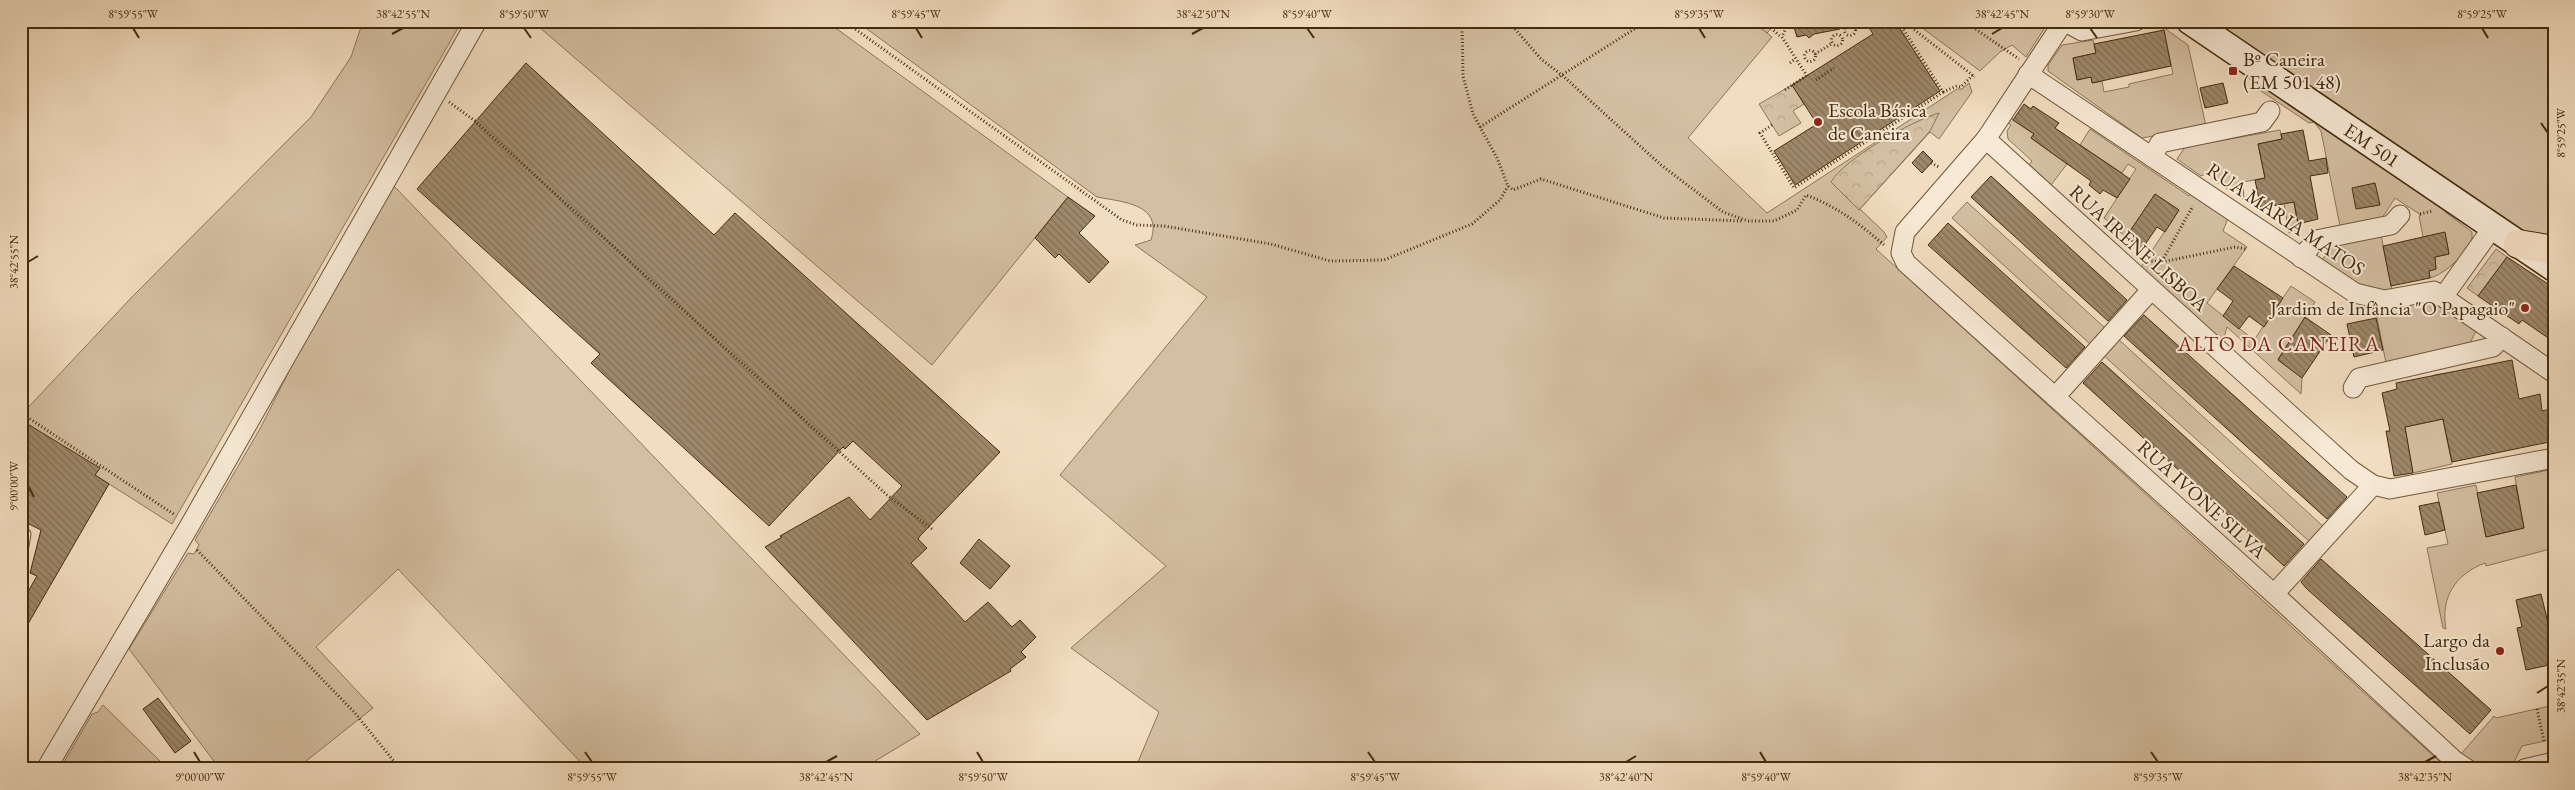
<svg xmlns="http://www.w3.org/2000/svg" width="2575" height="790" font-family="'EB Garamond',serif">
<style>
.green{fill:#d4bfa2;stroke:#8c7658}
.forest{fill:url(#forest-crowns);stroke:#8c7658}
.building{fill:url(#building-back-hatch);stroke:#432c0d}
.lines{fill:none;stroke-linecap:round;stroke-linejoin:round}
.lane-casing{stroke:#6f583a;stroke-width:11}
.street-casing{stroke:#6f583a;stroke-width:21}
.secondary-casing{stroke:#432c0d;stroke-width:29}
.primary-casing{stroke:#432c0d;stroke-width:30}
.path{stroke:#432c0d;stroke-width:3;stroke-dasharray:1 2.5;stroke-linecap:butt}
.lane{stroke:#f7e9d6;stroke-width:9}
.street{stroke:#f7e9d6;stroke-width:19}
.secondary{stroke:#f7e9d6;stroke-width:26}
.primary{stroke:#f2ddc0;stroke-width:28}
.ticks{fill:none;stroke:#432c0d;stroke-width:2}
.poi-dot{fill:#8f2418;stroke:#f7e9d6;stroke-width:2}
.labels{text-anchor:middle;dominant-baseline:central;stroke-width:4;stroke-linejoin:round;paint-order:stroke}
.poi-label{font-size:20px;fill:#432c0d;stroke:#f7e9d6;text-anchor:start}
.street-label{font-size:20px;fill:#432c0d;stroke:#f7e9d6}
.neighbourhood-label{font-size:21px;letter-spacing:1px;fill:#7a1f14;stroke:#f7e9d6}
.neatline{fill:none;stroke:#432c0d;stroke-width:2}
.ticks-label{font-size:12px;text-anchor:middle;fill:#432c0d}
</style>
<defs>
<pattern id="forest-crowns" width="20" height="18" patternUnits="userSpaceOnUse" patternTransform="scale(1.25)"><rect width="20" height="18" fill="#d4bfa2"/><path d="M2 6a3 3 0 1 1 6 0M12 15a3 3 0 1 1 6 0" fill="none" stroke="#b7a48a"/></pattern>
<pattern id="building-back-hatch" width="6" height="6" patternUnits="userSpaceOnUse" patternTransform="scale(1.25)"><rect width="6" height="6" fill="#9e886a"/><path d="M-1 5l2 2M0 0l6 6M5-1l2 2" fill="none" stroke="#826f56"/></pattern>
</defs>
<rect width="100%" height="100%" fill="#f2ddc0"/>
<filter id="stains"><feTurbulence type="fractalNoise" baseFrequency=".004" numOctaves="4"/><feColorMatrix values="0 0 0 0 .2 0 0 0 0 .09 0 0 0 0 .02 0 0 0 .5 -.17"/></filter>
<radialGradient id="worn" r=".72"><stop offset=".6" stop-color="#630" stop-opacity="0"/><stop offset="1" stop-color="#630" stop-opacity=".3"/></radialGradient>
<!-- green -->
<g class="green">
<path d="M363,21H462L172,524L95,475L21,420V415L132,297L311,117L351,57Z"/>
<path d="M532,21H826L1068,197L932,365Z"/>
<path d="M856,21H1752L1772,37L1688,138L1767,213L1957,89H1962L1969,83L1972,92L1939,139L1930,132L1860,209L1884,232L1887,237L1876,249L2448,769H1135L1159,712L1071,648L1166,566L1060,475L1207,297L1135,245L1151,240C1163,204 1123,202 1097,197Z"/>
<path d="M1913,21H2041L2044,29L2026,57L2012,45L2000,52L1980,71Z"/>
<path d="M2208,21H2554V234H2531L2510,228Z"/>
<path d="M2163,27L2188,45L2206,126L2142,138L2048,71V65L2062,45L2093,40L2096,53L2073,58L2077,80L2091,77L2093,83L2102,81L2104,92L2129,87V84L2173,74Z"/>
<path d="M2261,83L2446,206L2444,211L2472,232V238C2468,253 2445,274 2430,278L2429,271L2436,269L2435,257L2449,254L2445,233L2423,237L2419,216L2421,215L2395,198L2382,218L2340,226L2321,131L2314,122L2309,123L2258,89Z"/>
<path d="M2011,118L2034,134L2031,138L2067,164L2051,185L2029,165L2032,161L2008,139L2007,131L2011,125L2008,123Z"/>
<path d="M2090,129L2189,196L2191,194L2228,218L2223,231L2247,247L2207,303L2254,340L2291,286L2315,302L2278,359L2302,378L2301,394L2227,327L2223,341L2141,267L2179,210L2155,194L2126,237L2104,218L2136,169L2128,164L2122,173L2080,145Z"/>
<path d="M2280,130L2282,139L2258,144L2265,178L2243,182L2244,200L2205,174L2201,176L2177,159L2185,147Z"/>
<path d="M394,186L920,734L862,769H587L398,569L316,647L373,708L296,769H220L129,649L188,553L194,554L199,545L195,540L261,427L299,351Z"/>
<path d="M2292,192L2299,231L2289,233L2284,204Z"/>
<path d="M1967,202L2105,328L2090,344L1952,218Z"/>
<path d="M2381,235L2392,290C2365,295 2343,274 2322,260L2333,245Z"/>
<path d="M2428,299L2476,331L2468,347L2386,363L2376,313L2427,301Z"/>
<path d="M2117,338L2325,528L2311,543L2102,354Z"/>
<path d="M2454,372L2443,420L2452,464L2413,473L2405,427L2443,419L2434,375Z"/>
<path d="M2554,469V548L2486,566L2485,563C2456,574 2440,597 2446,629L2443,628L2427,548L2448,544L2437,493L2476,485L2486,537L2524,528L2515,477Z"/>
<path d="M103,705L168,769H60L92,714L98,712Z"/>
<path d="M2554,705V739L2522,746L2514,762C2494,768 2479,767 2461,754L2494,716L2496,718Z"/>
</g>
<!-- forest -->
<g class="forest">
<path d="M1752,21H1774L1776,23L1767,33Z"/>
<path d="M1792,85L1804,104L1793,111L1801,123L1779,136L1759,104Z"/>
<path d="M1939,113L1930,131L1859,210L1831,182C1845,158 1912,121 1939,113Z"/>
<path d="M2496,249L2507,257L2478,296L2467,288Z"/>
</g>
<!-- building -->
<g class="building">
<path d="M1792,21H1840V29L1814,34L1809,38L1806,35L1797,37Z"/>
<path d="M1875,21H1895L1940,91L1795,185L1774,151L1817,124L1792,85L1873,34L1868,26Z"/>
<path d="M2164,30L2171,66L2092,83L2091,77L2077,80L2073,58L2096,53L2094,44Z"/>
<path d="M526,63L714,235L735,213L1000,452L920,536L918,539L927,548L911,563L965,622L988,602L1012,627L1020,620L1036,637L1021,652L1026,657L1010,669L1011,671L927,720L765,547L782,537L780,536L849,497L870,520L902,486L853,441L845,449L843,447L769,526L591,363L600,354L417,189Z"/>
<path d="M2223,83L2228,103L2205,108L2200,88Z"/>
<path d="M2024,104L2031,109L2033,106L2059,123L2055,128L2130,179L2117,198L2103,190L2100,194L2089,185L2091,181L2031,138L2034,134L2013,120Z"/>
<path d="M2303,130L2309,161L2326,158L2328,173L2310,176L2318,219L2298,224L2294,202L2261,208L2255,180L2265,178L2258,144L2282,139L2281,134Z"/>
<path d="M1923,151L1933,161L1922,173L1912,163Z"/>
<path d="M1991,176L2127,300L2108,321L1971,197Z"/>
<path d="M2375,183L2380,205L2356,209L2352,188Z"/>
<path d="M2155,194L2179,210L2165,232L2157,227L2142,249L2126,237Z"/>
<path d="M1068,197L1095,216L1079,233L1109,262L1089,283L1059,254L1055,258L1035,238Z"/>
<path d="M1948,223L2085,347L2066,368L1928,245Z"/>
<path d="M2445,232L2449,254L2435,257L2436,269L2429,271L2430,278L2391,286L2383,246Z"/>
<path d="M2507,257L2554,288V342L2522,320L2519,324L2478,296Z"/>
<path d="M2234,266L2283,298L2264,327L2249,316L2239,329L2223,316L2233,301L2217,289Z"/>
<path d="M2144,315L2347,497L2327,519L2124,336Z"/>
<path d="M2305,317L2331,335L2302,378L2278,360Z"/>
<path d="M2376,318L2383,350L2354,357L2347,324Z"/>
<path d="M2512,360L2519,399L2540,394L2542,411L2554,408V441L2452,462L2443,419L2405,427L2413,473L2394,476L2386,431H2390L2382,393L2397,389L2396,383Z"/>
<path d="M2102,362L2304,544L2284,566L2083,383Z"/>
<path d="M21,420L100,468L95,475L109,484L21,636V604L37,576L30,573L41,530L21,520Z"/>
<path d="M2516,485L2524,528L2486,537L2477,493Z"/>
<path d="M2439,502L2445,530L2425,535L2419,506Z"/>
<path d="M979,539L1010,566L990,589L960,563Z"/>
<path d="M2321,559L2491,710L2470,734L2307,589L2301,582Z"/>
<path d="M2541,594L2551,635H2554V664L2526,670L2517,628L2522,627L2516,600Z"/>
<path d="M158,698L191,741L175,753L143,709Z"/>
</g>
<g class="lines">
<defs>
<path id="lane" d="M21,563L26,534"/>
<g id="street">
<path d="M2064,21L1986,139L1905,232L1901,253L1906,263L2274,594L2455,761L2467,769"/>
<path d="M2064,21L2082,31L2136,21"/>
<path d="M2028,74L2355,293L2384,300L2434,291L2554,373"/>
<path d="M1986,139L2351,470L2373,485L2390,489L2554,458"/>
<path d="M2152,157L2160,143L2262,122L2270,111"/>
<path d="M2301,258L2316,240L2391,225L2400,215"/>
<path d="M2443,297L2493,227"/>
<path d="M2353,388L2359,378L2493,347L2502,337"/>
<path d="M2055,397L2151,290"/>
<path d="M2274,594L2373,485"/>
<path d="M46,769L190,525L477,21"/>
<path d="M2524,769L2554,762"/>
</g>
<path id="secondary" d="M2190,21L2554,268"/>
<path id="primary" d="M2518,244L2554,250"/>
</defs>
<!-- lane casing -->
<use href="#lane" class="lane-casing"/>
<!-- street casing -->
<use href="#street" class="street-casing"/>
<!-- secondary casing -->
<use href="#secondary" class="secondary-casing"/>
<!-- primary casing -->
<use href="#primary" class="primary-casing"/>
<!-- path -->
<g class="path">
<path d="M844,21L1122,220L1137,225L1164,226L1271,244L1330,261L1384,260L1472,224L1500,200L1508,186"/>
<path d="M1462,21L1463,76L1473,114L1497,158L1508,186L1513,190L1541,179L1664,218L1743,221"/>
<path d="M1508,21L1541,59L1563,76L1661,165L1723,212L1748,221H1774L1797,210L1806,195C1836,206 1860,224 1884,245"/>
<path d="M1789,21L1782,37L1807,76"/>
<path d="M1903,21L1975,77"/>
<path d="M1964,21L2019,59"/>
<circle cx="1850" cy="30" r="5.5"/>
<path d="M1771,28L1781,37"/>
<path d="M1855,29L1867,21"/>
<circle cx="1837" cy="40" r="5.5"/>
<circle cx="1810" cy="56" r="5.5"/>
<path d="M1815,54L1833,43"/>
<path d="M1790,63L1795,59"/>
<path d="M1816,80L1834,68"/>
<path d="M1785,90L1806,76"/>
<path d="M1943,92L1957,86L1961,87L1973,75"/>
<path d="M449,102L475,121L887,495L932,529"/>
<path d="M1772,125L1760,133L1794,188L1943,92L1898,21"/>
<path d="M1480,127L1647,21"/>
<path d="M1931,163L1939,167"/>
<path d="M2420,214L2432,211"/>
<path d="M2148,261L2162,262L2235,247L2246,249"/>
<path d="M2162,261L2193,206"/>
<path d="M21,413L175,515"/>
<path d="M197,550L355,713L400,769"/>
<path d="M2537,709L2544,741"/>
</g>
<!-- lane -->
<use href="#lane" class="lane"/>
<!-- street -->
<use href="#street" class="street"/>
<!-- secondary -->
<use href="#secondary" class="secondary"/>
<!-- primary -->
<use href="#primary" class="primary"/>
</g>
<!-- ticks -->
<path class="ticks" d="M133,28L139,38M524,28L531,38M916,28L922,38M1307,28L1314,38M1699,28L1705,38M2090,28L2097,38M2482,28L2488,38M392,34L403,28M1192,34L1203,28M1992,34L2002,28M2541,123L2548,133M28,262L38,256M28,486L34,497M2537,693L2548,686M194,752L200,762M585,752L592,762M977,752L983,762M1368,752L1375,762M1760,752L1766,762M2151,752L2158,762M826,762L837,756M1626,762L1636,756M2425,762L2436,756"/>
<!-- markers -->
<g class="poi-dot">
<rect x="2228" y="66" width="10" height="10" rx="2.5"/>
<circle cx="1818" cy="122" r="5"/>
<circle cx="2525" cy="308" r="5"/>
<circle cx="2500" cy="651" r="5"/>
</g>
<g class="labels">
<!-- poi labels -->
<g class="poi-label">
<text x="2243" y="59">Bº Caneira<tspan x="2243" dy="23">(EM 501 48)</tspan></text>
<text x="1828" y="110">Escola Básica<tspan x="1828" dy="23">de Caneira</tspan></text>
<text x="2515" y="308" text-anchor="end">Jardim de Infância "O Papagaio"</text>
<text x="2490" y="640" text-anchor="end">Largo da<tspan x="2490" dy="23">Inclusão</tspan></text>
</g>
<!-- street labels -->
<g class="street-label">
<text transform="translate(2372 145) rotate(34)">EM 501</text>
<text transform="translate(2286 219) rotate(34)">RUA MARIA MATOS</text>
<text transform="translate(2139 248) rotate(42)">RUA IRENE LISBOA</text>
<text transform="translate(2202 499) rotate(42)">RUA IVONE SILVA</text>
</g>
<!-- neighbourhood labels -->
<g class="neighbourhood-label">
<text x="2279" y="343">ALTO DA CANEIRA</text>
</g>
</g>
<!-- margin -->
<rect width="2575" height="790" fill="none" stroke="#f2ddc0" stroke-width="55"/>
<rect x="28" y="28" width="2520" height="734" class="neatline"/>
<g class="ticks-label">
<text x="133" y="18">8°59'55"W</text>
<text x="403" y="18">38°42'55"N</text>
<text x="524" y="18">8°59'50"W</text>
<text x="916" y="18">8°59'45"W</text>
<text x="1203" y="18">38°42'50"N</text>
<text x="1307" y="18">8°59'40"W</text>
<text x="1699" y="18">8°59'35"W</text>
<text x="2002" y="18">38°42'45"N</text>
<text x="2090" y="18">8°59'30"W</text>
<text x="2482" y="18">8°59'25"W</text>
<text transform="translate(2561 133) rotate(-90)" y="4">8°59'25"W</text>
<text transform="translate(14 262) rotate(-90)" y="4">38°42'55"N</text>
<text transform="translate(14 486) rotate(-90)" y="4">9°00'00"W</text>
<text transform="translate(2561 686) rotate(-90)" y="4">38°42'35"N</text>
<text x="200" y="781">9°00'00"W</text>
<text x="592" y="781">8°59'55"W</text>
<text x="826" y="781">38°42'45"N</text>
<text x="983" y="781">8°59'50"W</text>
<text x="1375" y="781">8°59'45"W</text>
<text x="1626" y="781">38°42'40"N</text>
<text x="1766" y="781">8°59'40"W</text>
<text x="2158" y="781">8°59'35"W</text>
<text x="2425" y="781">38°42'35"N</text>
</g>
<rect width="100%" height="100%" filter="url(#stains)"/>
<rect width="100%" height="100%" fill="url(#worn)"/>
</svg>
